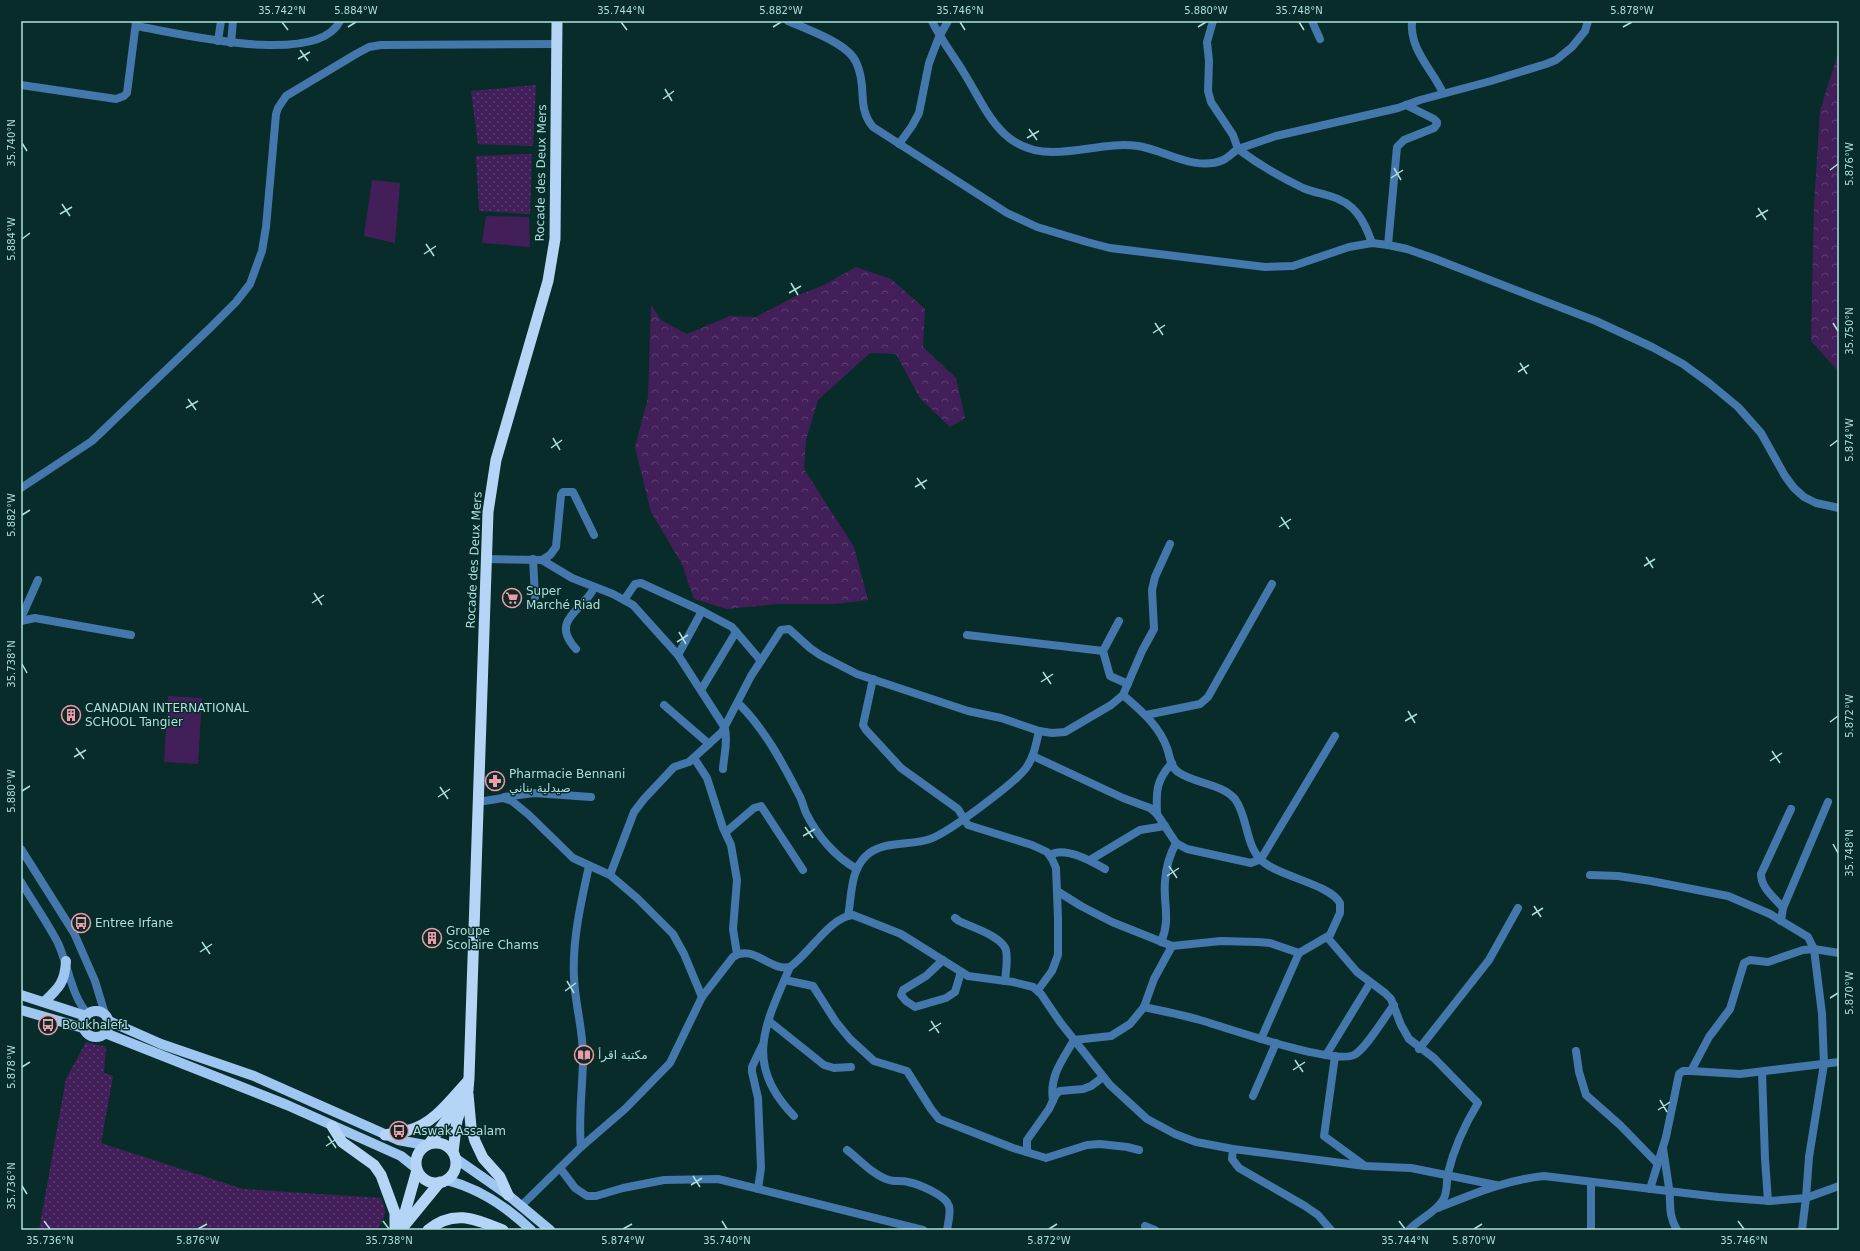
<svg xmlns="http://www.w3.org/2000/svg" width="1860" height="1251" font-family="'DejaVu Sans','Noto Naskh Arabic',sans-serif">
<style>
.grass{fill:url(#grass-dots)}
.forest{fill:url(#forest-crowns)}
.park{fill:#431f5a}
.lines{fill:none;stroke-linecap:round;stroke-linejoin:round}
.minor{stroke:#4477ab;stroke-width:8}
.primary{stroke:#9ec6f0;stroke-width:10}
.trunk{stroke:#b5d5f7;stroke-width:11}
.ticks{fill:none;stroke:#afdfdc;stroke-width:1.5}
.labels{text-anchor:middle;dominant-baseline:central;stroke-width:3;stroke-linejoin:round;paint-order:stroke}
.street-label{font-size:12px;fill:#afdfdc;stroke:#082c2a}
.poi-label{font-size:12px;fill:#afdfdc;stroke:#082c2a;text-anchor:start}
.neatline{fill:none;stroke:#afdfdc;stroke-width:1.5}
.ticks-label{font-size:10px;text-anchor:middle;fill:#afdfdc}
</style>
<defs>
<pattern id="grass-dots" width="8" height="8" patternUnits="userSpaceOnUse"><rect width="8" height="8" fill="#431f5a"/><path d="M2 2h.1M6 6h.1" fill="none" stroke="#5c3f71" stroke-width="1.8" stroke-linecap="round"/></pattern>
<pattern id="forest-crowns" width="20" height="18" patternUnits="userSpaceOnUse"><rect width="20" height="18" fill="#431f5a"/><path d="M2 6a3 3 0 1 1 6 0M12 15a3 3 0 1 1 6 0" fill="none" stroke="#5c3f71"/></pattern>
</defs>
<rect width="100%" height="100%" fill="#082c2a"/>
<!-- grass -->
<g class="grass">
<path d="M536,85L533,146L478,144L471,91Z"/>
<path d="M532,154L530,214L479,211L476,156Z"/>
<path d="M86,1042L106,1047L104,1073L113,1076L101,1143L243,1189L381,1198C388,1214 385,1215 377,1230H39L66,1079Z"/>
</g>
<!-- forest -->
<g class="forest">
<path d="M1839,50V372L1811,341L1814,205L1820,111Z"/>
<path d="M856,267L891,279L925,309L923,347L956,378L965,418L950,427L920,398L896,354L870,353L818,400L806,440L804,469L854,547L868,600L834,604H776L727,609L694,599L682,564L651,512L635,447L648,398L651,305L661,320L687,334L730,316L756,317L796,296L822,286Z"/>
</g>
<!-- park -->
<g class="park">
<path d="M372,180L400,183L395,243L364,236Z"/>
<path d="M486,216L529,217L530,247L482,243Z"/>
<path d="M168,696L202,698L198,764L164,762Z"/>
</g>
<g class="lines">
<!-- minor -->
<g class="minor">
<path d="M788,21C806,29 841,41 853,57C859,65 861,76 862,86C863,101 862,114 873,127L1007,213L1037,227L1087,242L1110,248L1265,267L1293,266L1349,247L1372,243L1388,245L1407,249L1433,258L1596,321L1652,347L1683,364L1709,383L1738,407L1761,433L1785,476L1794,488L1804,497L1816,503L1839,508"/>
<path d="M932,21C941,40 953,55 964,73C987,110 1000,152 1053,152C1082,152 1110,142 1138,146C1165,150 1195,172 1223,160C1228,158 1233,152 1238,149C1258,164 1280,177 1303,188C1312,192 1321,193 1330,196C1355,203 1364,220 1372,243"/>
<path d="M1213,21L1207,42L1209,61L1208,91L1211,102L1233,135L1238,149L1276,136L1398,108L1420,100L1491,81L1546,64L1556,60L1572,47L1585,31L1588,21"/>
<path d="M1312,21L1320,39"/>
<path d="M1412,21C1409,49 1432,69 1443,93"/>
<path d="M136,26C178,33 317,68 340,21"/>
<path d="M218,41L221,21"/>
<path d="M231,43L233,21"/>
<path d="M21,85L116,99L124,96L127,93L136,22"/>
<path d="M899,144L912,126L919,113L929,63L939,37L948,21"/>
<path d="M1388,245L1397,147L1404,140L1434,128L1437,124V122L1434,119L1406,105"/>
<path d="M21,488L92,441L211,327L236,302L250,284L262,251L266,227L276,114L278,108L286,96L356,54L369,47L381,45L556,44"/>
<path d="M486,559L542,560L572,578L613,594L633,605L678,655L725,728C728,745 724,753 723,769"/>
<path d="M533,559L535,597"/>
<path d="M542,560L550,555L556,547L561,495L563,492H573L594,535"/>
<path d="M624,600L635,584L641,583L702,611L732,627L761,661"/>
<path d="M21,618L38,580"/>
<path d="M21,621L35,618L131,635"/>
<path d="M1119,621L1103,651L1110,676L1128,684"/>
<path d="M967,635L1103,651"/>
<path d="M576,649C549,620 583,611 594,588"/>
<path d="M678,655L702,611"/>
<path d="M873,679L863,725L866,730L901,768L958,809L968,825L1032,845L1047,852L1052,859L1056,868L1058,918V955L1052,971L1038,990"/>
<path d="M701,690L736,632"/>
<path d="M1123,695C1140,710 1159,725 1167,748C1170,756 1170,767 1178,772C1195,784 1221,783 1235,799C1248,817 1245,844 1261,860C1279,877 1330,884 1340,903V913L1330,935L1299,953L1261,1039"/>
<path d="M738,703C764,728 782,762 798,793C802,799 803,806 806,813C817,835 835,857 857,869"/>
<path d="M664,705L709,744"/>
<path d="M1146,715L1200,704L1208,697L1272,584"/>
<path d="M1033,756L1123,798L1150,808L1157,814L1176,843L1187,849L1251,863L1261,859L1335,736"/>
<path d="M694,758L707,778L723,828L731,845L737,880L733,929L737,954"/>
<path d="M504,797L534,793L591,797"/>
<path d="M478,802L503,798L512,801L529,815L573,858L610,875L637,898L673,934L684,954L702,997"/>
<path d="M1157,814C1156,792 1156,780 1172,763"/>
<path d="M726,832L754,808L761,806L803,870"/>
<path d="M21,849L74,933L95,981L105,1014"/>
<path d="M1050,855C1065,846 1091,861 1105,869"/>
<path d="M1090,860L1140,830L1165,826"/>
<path d="M610,875L634,812L644,799L674,767L689,762L722,732L751,676L781,630L789,629L810,648L820,655L857,674L968,711L1001,718L1039,731L1052,733L1065,732L1111,705L1123,695L1142,651L1154,629L1152,590L1155,577L1170,544"/>
<path d="M1590,875L1618,876L1651,881L1728,896L1770,914L1808,937L1814,949L1822,1014L1824,1064L1809,1157L1806,1198L1802,1230"/>
<path d="M21,882C33,902 47,922 58,943C68,965 72,998 88,1014"/>
<path d="M1057,891L1081,906L1112,922L1172,946L1221,941L1258,942L1270,943L1299,953"/>
<path d="M1783,908L1828,802"/>
<path d="M848,916C852,895 850,871 866,856C882,840 911,846 930,839C948,833 1015,783 1026,768C1034,757 1036,744 1039,731"/>
<path d="M955,918L959,921C971,927 1002,936 1006,950C1008,959 1006,971 1005,981"/>
<path d="M1781,921L1783,908C1774,897 1761,888 1761,874L1791,809"/>
<path d="M1327,937L1357,972L1385,993L1391,999L1401,1025L1409,1039L1434,1058L1478,1103C1464,1126 1454,1148 1448,1173C1446,1183 1448,1192 1443,1200C1435,1213 1419,1219 1409,1230"/>
<path d="M1161,942C1171,920 1163,904 1165,881C1166,868 1170,854 1176,843"/>
<path d="M943,960L926,976L903,990L901,995L906,1001L915,1007L946,998L955,992L961,972"/>
<path d="M790,967C765,1025 743,1064 794,1116"/>
<path d="M785,980L813,986L836,1022L850,1039L874,1061L907,1071L931,1109L939,1119L1013,1148L1046,1158L1087,1145L1100,1144L1127,1147L1139,1150"/>
<path d="M1144,1007C1163,1011 1182,1015 1200,1020C1227,1028 1333,1065 1354,1055C1366,1049 1385,1016 1394,1005"/>
<path d="M769,1021L824,1065L834,1068L851,1067"/>
<path d="M1419,1049L1489,960L1518,908"/>
<path d="M1576,1051L1579,1072L1586,1095L1620,1125L1657,1163"/>
<path d="M1326,1055L1370,983"/>
<path d="M1335,1056L1324,1136L1365,1166"/>
<path d="M1691,1071L1740,1074L1839,1062"/>
<path d="M1762,1072L1765,1159L1768,1201"/>
<path d="M1253,1096L1276,1043"/>
<path d="M1053,1100C1049,1076 1063,1059 1074,1040L1111,1036L1130,1024L1144,1007L1154,979L1172,946"/>
<path d="M581,1147C578,1117 583,1087 583,1056C583,1029 575,1004 574,978C572,941 581,902 589,866"/>
<path d="M1663,1148C1665,1161 1667,1174 1669,1188C1671,1203 1668,1216 1677,1230"/>
<path d="M1233,1149L1232,1159L1239,1168L1305,1206L1318,1215L1331,1230"/>
<path d="M847,1150C859,1159 874,1176 889,1180C895,1182 902,1180 908,1182C918,1184 946,1195 949,1206C951,1213 948,1223 947,1230"/>
<path d="M1027,1152V1140L1049,1109L1056,1094L1060,1091L1083,1089L1091,1086L1103,1077"/>
<path d="M560,1168L575,1188L587,1196H596L623,1188L664,1180L718,1179L923,1230"/>
<path d="M758,1189L761,1168L758,1098L752,1072V1067L762,1046"/>
<path d="M1650,1189L1666,1137L1679,1074L1683,1071H1691L1709,1037L1730,1009L1744,963L1750,960L1768,962L1803,950L1814,949L1839,953"/>
<path d="M522,1205L581,1147L625,1109L670,1063L702,997L733,957C753,943 770,972 790,967C809,954 830,917 853,915L901,934L968,976L1013,982L1033,987L1041,994L1060,1022L1110,1085L1147,1119L1175,1134L1196,1142L1233,1149L1365,1166L1411,1168L1496,1185"/>
<path d="M1438,1208C1473,1194 1506,1180 1544,1176L1718,1197L1770,1201L1806,1198L1839,1186"/>
<path d="M1145,1226L1155,1230"/>
<path d="M1591,1230V1182"/>
</g>
<!-- primary -->
<g class="primary">
<path d="M21,995L86,1016"/>
<path d="M44,1002C59,988 65,982 66,961"/>
<path d="M21,1010L83,1028"/>
<circle cx="96" cy="1024" r="13"/>
<path d="M109,1021L161,1044L254,1076L398,1140L425,1145"/>
<path d="M105,1033L287,1105L401,1156L416,1168"/>
<path d="M455,1158L508,1195L550,1230"/>
<path d="M446,1180C478,1188 507,1207 531,1230"/>
</g>
<!-- trunk -->
<g class="trunk">
<path d="M468,1094L471,1127L475,1141L483,1158L500,1177L508,1195"/>
<path d="M332,1126L342,1142L374,1165L381,1175L395,1213V1230"/>
<path d="M385,1135C393,1133 401,1133 409,1130C434,1124 452,1098 468,1081"/>
<circle cx="436" cy="1163" r="20"/>
<path d="M429,1144L460,1101"/>
<path d="M453,1152L457,1120L468,1090L469,1078L488,512L496,460L548,281L555,239L557,21"/>
<path d="M404,1226L440,1182"/>
<path d="M400,1230L417,1170"/>
<path d="M428,1230C454,1209 475,1219 503,1230"/>
</g>
</g>
<!-- ticks -->
<path class="ticks" d="M282,22L288,30M621,22L627,30M960,22L965,30M1299,22L1304,30M348,27L356,22M773,27L781,22M1198,27L1206,22M1623,27L1632,22M300,50L308,61M298,59L310,52M665,89L672,101M663,99L674,91M1029,129L1037,140M1027,138L1039,131M22,143L27,151M1394,168L1401,180M1830,170L1838,164M1391,178L1403,170M62,204L70,216M1758,208L1766,220M60,214L72,207M1756,217L1768,210M22,239L30,233M426,244L434,256M424,254L436,246M791,283L798,295M789,293L801,286M1155,323L1163,335M1833,323L1838,331M1153,333L1165,325M1520,363L1527,374M1518,372L1529,365M188,399L196,410M186,408L198,401M553,438L560,450M1830,446L1838,440M551,448L562,440M917,478L925,489M915,487L927,480M22,515L30,510M1281,517L1289,529M1279,527L1291,519M1646,557L1653,568M1644,566L1655,559M314,593L322,605M312,603L324,595M679,632L686,644M677,642L688,635M22,664L27,673M1043,672L1051,684M1041,682L1053,674M1408,711L1415,723M1405,721L1417,714M1830,722L1838,716M76,748L84,759M1772,751L1780,763M74,757L86,750M1770,761L1782,753M440,787L448,799M22,791L30,786M438,797L450,789M805,827L813,838M803,836L815,829M1833,844L1838,853M1169,866L1177,878M1167,876L1179,868M1534,906L1541,917M1532,915L1543,908M202,942L210,954M200,952L212,944M567,981L574,993M565,991L576,983M1830,998L1838,993M931,1021L939,1033M929,1031L941,1023M1295,1060L1303,1072M22,1067L30,1062M1293,1070L1305,1062M1660,1100L1667,1112M1658,1110L1670,1102M328,1136L336,1148M326,1146L338,1138M693,1176L700,1187M691,1185L702,1178M22,1186L27,1194M44,1221L50,1229M383,1221L389,1229M722,1221L727,1229M1399,1221L1405,1229M1738,1221L1744,1229M198,1229L207,1224M623,1229L632,1224M1049,1229L1057,1224M1474,1229L1482,1224"/>
<!-- icons -->
<defs>
<symbol id="supermarket-ring" viewBox="-11 -11 22 22"><circle r="9.5" fill="#082c2a" stroke="#f39aa7" stroke-width="1.5"/><path d="M-6-5.5h2.5l.6 2H6L4.5 2H-2.5L-4.4-4H-6ZM-1.5 3.2a1.3 1.3 0 1 0 .1 0ZM3 3.2a1.3 1.3 0 1 0 .1 0Z" fill="#f39aa7"/></symbol>
<symbol id="building-ring" viewBox="-11 -11 22 22"><circle r="9.5" fill="#082c2a" stroke="#f39aa7" stroke-width="1.5"/><path d="M-4-6H4V6H1V3H-1V6H-4ZM-2.5-4.3h1.7v1.8h-1.7ZM.8-4.3h1.7v1.8H.8ZM-2.5-1h1.7V.8h-1.7ZM.8-1h1.7V.8H.8Z" fill="#f39aa7"/></symbol>
<symbol id="pharmacy-ring" viewBox="-11 -11 22 22"><circle r="9.5" fill="#082c2a" stroke="#f39aa7" stroke-width="1.5"/><path d="M-2-6h4v4h4v4h-4v4h-4v-4h-4v-4h4Z" fill="#f39aa7"/></symbol>
<symbol id="bus-ring" viewBox="-11 -11 22 22"><circle r="9.5" fill="#082c2a" stroke="#f39aa7" stroke-width="1.5"/><path d="M-5-6H5V4H4V6H2V4H-2V6H-4V4H-5ZM-3.5-4V0h7V-4ZM-3.5 1.2v1.5H-2V1.2ZM2 1.2v1.5H3.5V1.2Z" fill="#f39aa7"/></symbol>
<symbol id="library-ring" viewBox="-11 -11 22 22"><circle r="9.5" fill="#082c2a" stroke="#f39aa7" stroke-width="1.5"/><path d="M-6-4Q-3-5.5-.7-3.5V5Q-3 3-6 4ZM6-4Q3-5.5 .7-3.5V5Q3 3 6 4Z" fill="#f39aa7"/></symbol>
</defs>
<g fill-rule="evenodd">
<use href="#supermarket-ring" x="501" y="587" width="22" height="22"/>
<use href="#building-ring" x="60" y="704" width="22" height="22"/>
<use href="#pharmacy-ring" x="484" y="770" width="22" height="22"/>
<use href="#bus-ring" x="70" y="912" width="22" height="22"/>
<use href="#building-ring" x="421" y="927" width="22" height="22"/>
<use href="#bus-ring" x="37" y="1014" width="22" height="22"/>
<use href="#library-ring" x="573" y="1044" width="22" height="22"/>
<use href="#bus-ring" x="388" y="1120" width="22" height="22"/>
</g>
<g class="labels">
<!-- street labels -->
<g class="street-label">
<text transform="translate(541 173) rotate(-89)">Rocade des Deux Mers</text>
<text transform="translate(474 560) rotate(-87)">Rocade des Deux Mers</text>
</g>
<!-- poi labels -->
<g class="poi-label">
<text x="526" y="591">Super<tspan x="526" dy="14">Marché Riad</tspan></text>
<text x="85" y="708">CANADIAN INTERNATIONAL<tspan x="85" dy="14">SCHOOL Tangier</tspan></text>
<text x="509" y="774">Pharmacie Bennani<tspan x="509" dy="14">صيدلية بناني</tspan></text>
<text x="95" y="923">Entree Irfane</text>
<text x="446" y="931">Groupe<tspan x="446" dy="14">Scolaire Chams</tspan></text>
<text x="62" y="1025">Boukhalef1</text>
<text x="598" y="1055">مكتبة اقرأ</text>
<text x="413" y="1131">Aswak Assalam</text>
</g>
</g>
<!-- border -->
<rect width="1860" height="1251" fill="none" stroke="#082c2a" stroke-width="44"/>
<rect x="22" y="22" width="1816" height="1207" class="neatline"/>
<g class="ticks-label">
<text x="282" y="14">35.742°N</text>
<text x="356" y="14">5.884°W</text>
<text x="621" y="14">35.744°N</text>
<text x="781" y="14">5.882°W</text>
<text x="960" y="14">35.746°N</text>
<text x="1206" y="14">5.880°W</text>
<text x="1299" y="14">35.748°N</text>
<text x="1632" y="14">5.878°W</text>
<text transform="translate(11 143) rotate(-90)" y="4">35.740°N</text>
<text transform="translate(1849 164) rotate(-90)" y="4">5.876°W</text>
<text transform="translate(11 239) rotate(-90)" y="4">5.884°W</text>
<text transform="translate(1849 331) rotate(-90)" y="4">35.750°N</text>
<text transform="translate(1849 440) rotate(-90)" y="4">5.874°W</text>
<text transform="translate(11 515) rotate(-90)" y="4">5.882°W</text>
<text transform="translate(11 664) rotate(-90)" y="4">35.738°N</text>
<text transform="translate(1849 716) rotate(-90)" y="4">5.872°W</text>
<text transform="translate(11 791) rotate(-90)" y="4">5.880°W</text>
<text transform="translate(1849 853) rotate(-90)" y="4">35.748°N</text>
<text transform="translate(1849 993) rotate(-90)" y="4">5.870°W</text>
<text transform="translate(11 1067) rotate(-90)" y="4">5.878°W</text>
<text transform="translate(11 1186) rotate(-90)" y="4">35.736°N</text>
<text x="50" y="1244">35.736°N</text>
<text x="198" y="1244">5.876°W</text>
<text x="389" y="1244">35.738°N</text>
<text x="623" y="1244">5.874°W</text>
<text x="727" y="1244">35.740°N</text>
<text x="1049" y="1244">5.872°W</text>
<text x="1405" y="1244">35.744°N</text>
<text x="1474" y="1244">5.870°W</text>
<text x="1744" y="1244">35.746°N</text>
</g>
</svg>
